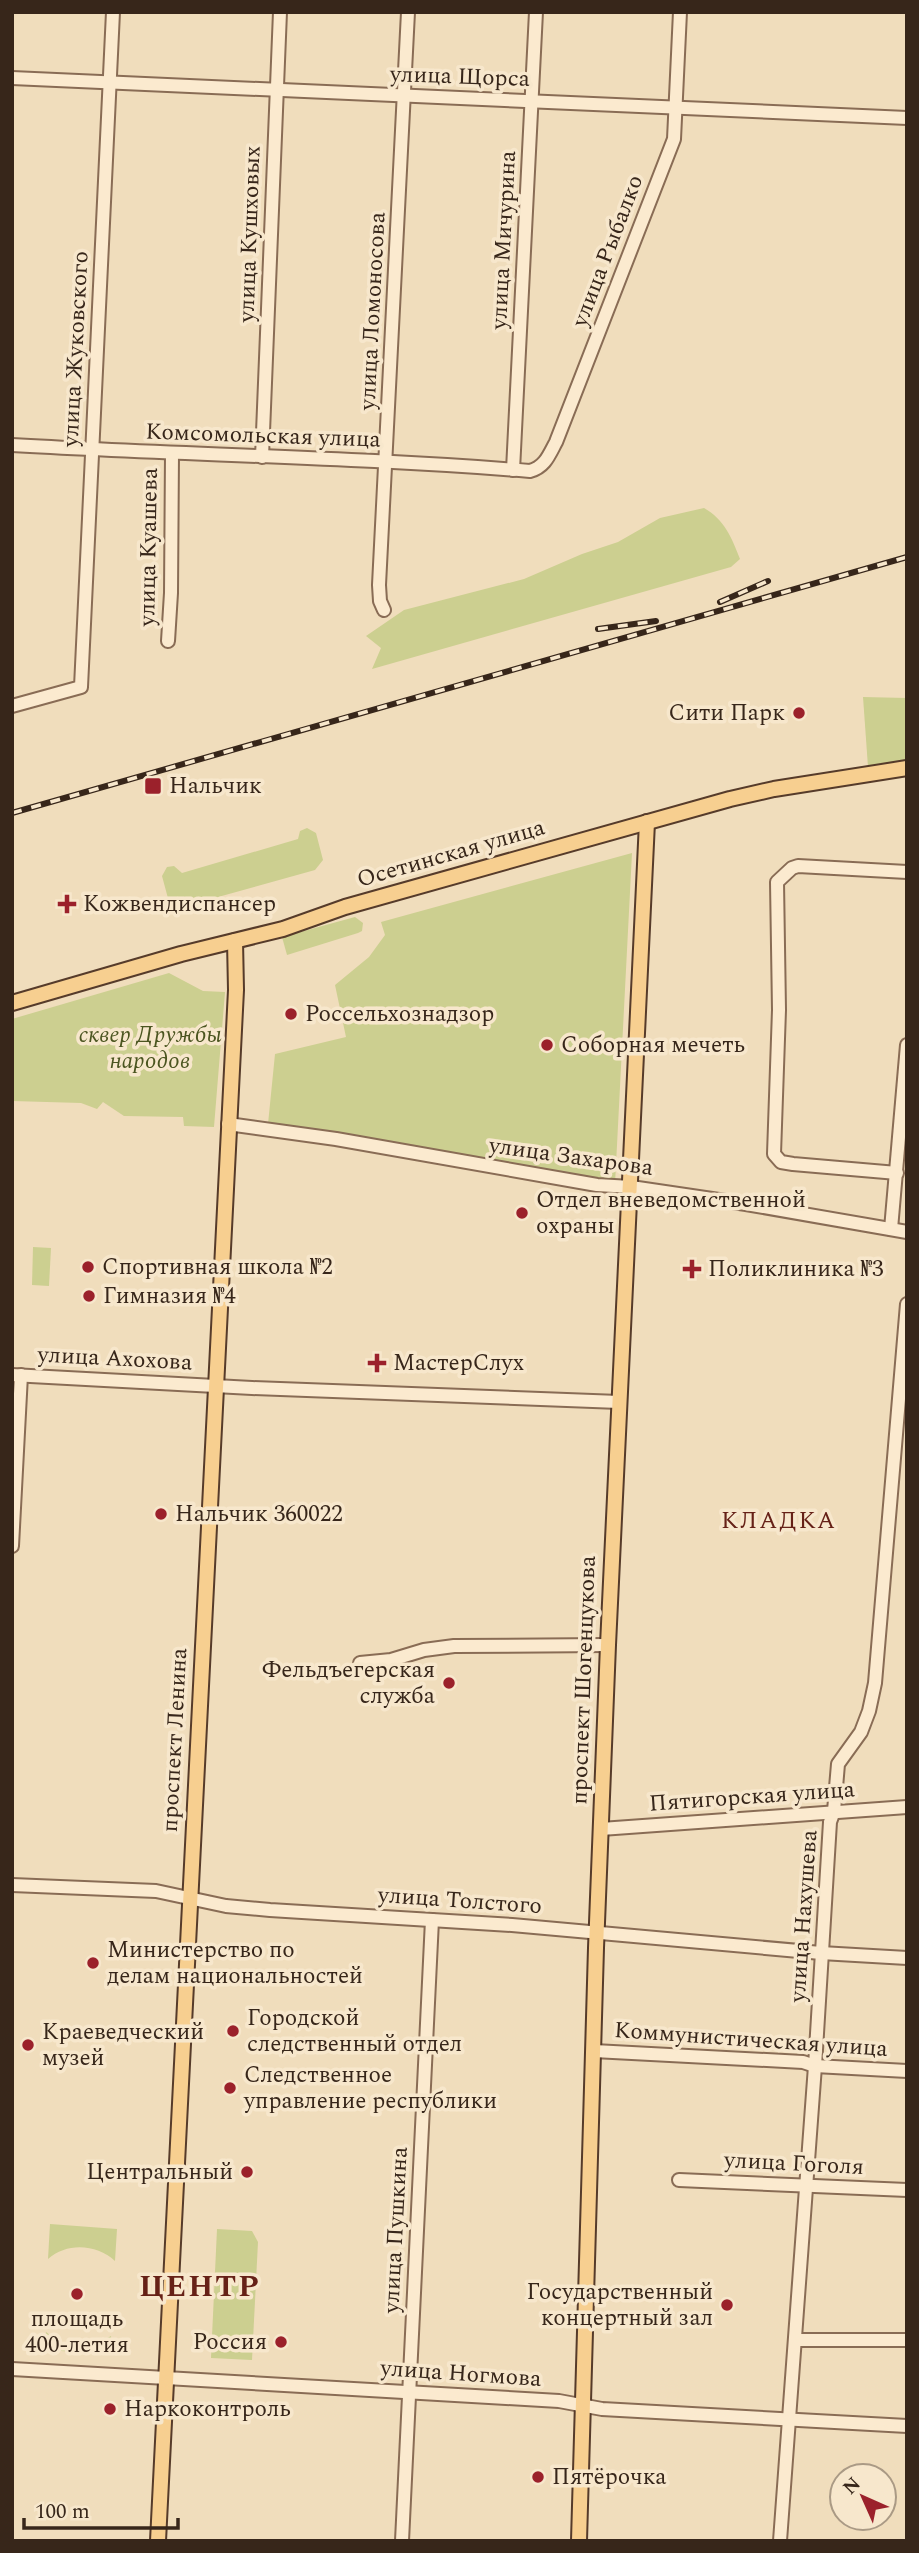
<svg xmlns="http://www.w3.org/2000/svg" width="919" height="2553" font-family="Spectral,serif">
<style>
.green{fill:#cccf90}
.lines{fill:none;stroke-linecap:round;stroke-linejoin:round}
.minor-casing{stroke:#896c55;stroke-width:16}
.major-casing{stroke:#563b2a;stroke-width:18}
.minor{stroke:#fbeacf;stroke-width:12}
.major{stroke:#f7cf90;stroke-width:14}
.rail-casing{stroke:#37261a;stroke-width:6}
.rail{stroke:#f7e7cc;stroke-width:3.5;stroke-dasharray:10;stroke-linecap:butt}
.poi-dot{fill:#9b212b;stroke:#f7e7cc;stroke-width:2.5}
.labels{text-anchor:middle;dominant-baseline:central;stroke-width:7;stroke-linejoin:round;paint-order:stroke}
.street-label{font-size:23px;fill:#37261a;stroke:#f7e7cc}
.poi-label{font-size:23px;fill:#37261a;stroke:#f7e7cc;text-anchor:start}
.park-label{font-size:23px;font-style:italic;fill:#4b5520;stroke:#f7e7cc}
.neighbourhood-label{font-size:24px;letter-spacing:2px;fill:#662117;stroke:#f7e7cc}
.district-label{font-size:30px;font-weight:bold;letter-spacing:2px;fill:#662117;stroke:#f7e7cc}
</style>
<rect width="100%" height="100%" fill="#f0ddbc"/>
<!-- green -->
<g class="green">
<path d="M704,508C724,519 732,538 740,559L731,567L372,669L381,648L366,636L404,610L524,579L582,554L618,542L660,518Z"/>
<path d="M863,697L907,698V761L868,767Z"/>
<path d="M307,828L316,833L323,860L315,870L182,907L169,902L162,876L167,867L174,866L182,873L298,839L300,831Z"/>
<path d="M632,853L615,1184L268,1124L275,1054L346,1037L335,985L369,957L385,935L381,922Z"/>
<path d="M355,917L363,923L362,931L358,933L287,955L282,937Z"/>
<path d="M169,973L203,991L225,992L214,1127L184,1126L183,1117L124,1116L103,1102L97,1109L81,1103L12,1101V1019Z"/>
<path d="M33,1247L51,1248L49,1286L32,1285Z"/>
<path d="M50,2224L117,2229L115,2261C97,2244 67,2242 48,2259Z"/>
<path d="M217,2229L252,2231L258,2242L252,2360L211,2358Z"/>
<path d="M46,2332C67,2350 88,2349 111,2336L112,2354L44,2350Z"/>
</g>
<g class="lines">
<defs>
<g id="minor">
<path d="M12,78L907,118"/>
<path d="M12,445C185,455 358,457 530,471C545,467 549,455 556,442L674,139L680,12"/>
<path d="M262,457L280,12"/>
<path d="M513,470L536,12"/>
<path d="M384,610L380,601L379,585L408,12"/>
<path d="M168,641L171,593L172,454"/>
<path d="M12,706L81,687L113,12"/>
<path d="M228,1124L336,1139L597,1185L631,1187L746,1204L907,1232"/>
<path d="M897,1173L793,1164L781,1162L774,1154L779,1010L777,882L792,868L798,866L907,872"/>
<path d="M891,1229L907,1045"/>
<path d="M12,1375L252,1388L619,1402"/>
<path d="M12,1546L21,1375"/>
<path d="M360,1663L391,1660L424,1650L454,1646L608,1645"/>
<path d="M601,1829L907,1807"/>
<path d="M12,1885L156,1891L226,1906L270,1910L512,1925L821,1953L907,1958"/>
<path d="M594,2051L803,2062L815,2066L907,2071"/>
<path d="M679,2180L907,2190"/>
<path d="M795,2340H907"/>
<path d="M12,2369L559,2401L602,2409L907,2426"/>
<path d="M402,2541L432,1920"/>
<path d="M780,2541L815,2066L830,1822L834,1811L838,1764L861,1732L869,1711L875,1683L907,1304"/>
</g>
<g id="major">
<path d="M12,1003L181,954L283,929L345,907L730,799L774,789L907,768"/>
<path d="M158,2541L236,990L235,941"/>
<path d="M579,2541L596,1948L608,1645L647,822"/>
</g>
</defs>
<!-- minor casing -->
<use href="#minor" class="minor-casing"/>
<!-- major casing -->
<use href="#major" class="major-casing"/>
<!-- minor -->
<use href="#minor" class="minor"/>
<!-- major -->
<use href="#major" class="major"/>
<defs>
<g id="rail">
<path d="M720,602L768,581"/>
<path d="M598,629L656,621"/>
<path d="M12,813L907,557"/>
</g>
</defs>
<!-- rail casing -->
<use href="#rail" class="rail-casing"/>
<!-- rail -->
<use href="#rail" class="rail"/>
</g>
<!-- markers -->
<g class="poi-dot">
<circle cx="799" cy="713" r="7"/>
<rect x="144" y="777" width="18" height="18" rx="3.5"/>
<path d="M63.5 893.5h7v7h7v7h-7v7h-7v-7h-7v-7h7z"/>
<circle cx="291" cy="1014" r="7"/>
<circle cx="547" cy="1045" r="7"/>
<circle cx="522" cy="1213" r="7"/>
<circle cx="88" cy="1267" r="7"/>
<path d="M688.5 1258.5h7v7h7v7h-7v7h-7v-7h-7v-7h7z"/>
<circle cx="89" cy="1296" r="7"/>
<path d="M373.5 1352.5h7v7h7v7h-7v7h-7v-7h-7v-7h7z"/>
<circle cx="161" cy="1514" r="7"/>
<circle cx="449" cy="1683" r="7"/>
<circle cx="93" cy="1963" r="7"/>
<circle cx="233" cy="2031" r="7"/>
<circle cx="28" cy="2045" r="7"/>
<circle cx="230" cy="2088" r="7"/>
<circle cx="247" cy="2172" r="7"/>
<circle cx="77" cy="2294" r="7"/>
<circle cx="727" cy="2305" r="7"/>
<circle cx="281" cy="2342" r="7"/>
<circle cx="110" cy="2409" r="7"/>
<circle cx="538" cy="2477" r="7"/>
</g>
<g class="labels">
<!-- street labels -->
<g class="street-label">
<text transform="translate(460 77) rotate(2)">улица Щорса</text>
<text transform="translate(250 234) rotate(-88)">улица Кушховых</text>
<text transform="translate(504 240) rotate(-87)">улица Мичурина</text>
<text transform="translate(608 251) rotate(-69)">улица Рыбалко</text>
<text transform="translate(373 311) rotate(-87)">улица Ломоносова</text>
<text transform="translate(76 349) rotate(-87)">улица Жуковского</text>
<text transform="translate(263 436) rotate(2)">Комсомольская улица</text>
<text transform="translate(149 547) rotate(-89)">улица Куашева</text>
<text transform="translate(451 854) rotate(-16)">Осетинская улица</text>
<text transform="translate(571 1157) rotate(8)">улица Захарова</text>
<text transform="translate(115 1359) rotate(3)">улица Ахохова</text>
<text transform="translate(584 1680) rotate(-88)">проспект Шогенцукова</text>
<text transform="translate(175 1740) rotate(-87)">проспект Ленина</text>
<text transform="translate(752 1797) rotate(-4)">Пятигорская улица</text>
<text transform="translate(460 1901) rotate(4)">улица Толстого</text>
<text transform="translate(804 1916) rotate(-86)">улица Нахушева</text>
<text transform="translate(751 2040) rotate(4)">Коммунистическая улица</text>
<text transform="translate(794 2164) rotate(3)">улица Гоголя</text>
<text transform="translate(396 2230) rotate(-87)">улица Пушкина</text>
<text transform="translate(461 2374) rotate(4)">улица Ногмова</text>
</g>
<!-- poi labels -->
<g class="poi-label">
<text x="785" y="713" text-anchor="end">Сити Парк</text>
<text x="169" y="786">Нальчик</text>
<text x="83" y="904">Кожвендиспансер</text>
<text x="305" y="1014">Россельхознадзор</text>
<text x="561" y="1045">Соборная мечеть</text>
<text x="536" y="1200">Отдел вневедомственной<tspan x="536" dy="26">охраны</tspan></text>
<text x="102" y="1267">Спортивная школа №2</text>
<text x="708" y="1269">Поликлиника №3</text>
<text x="103" y="1296">Гимназия №4</text>
<text x="393" y="1363">МастерСлух</text>
<text x="175" y="1514">Нальчик 360022</text>
<text x="435" y="1670" text-anchor="end">Фельдъегерская<tspan x="435" dy="26">служба</tspan></text>
<text x="107" y="1950">Министерство по<tspan x="107" dy="26">делам национальностей</tspan></text>
<text x="247" y="2018">Городской<tspan x="247" dy="26">следственный отдел</tspan></text>
<text x="42" y="2032">Краеведческий<tspan x="42" dy="26">музей</tspan></text>
<text x="244" y="2075">Следственное<tspan x="244" dy="26">управление республики</tspan></text>
<text x="233" y="2172" text-anchor="end">Центральный</text>
<text x="713" y="2292" text-anchor="end">Государственный<tspan x="713" dy="26">концертный зал</tspan></text>
<text x="77" y="2319" text-anchor="middle">площадь<tspan x="77" dy="26">400-летия</tspan></text>
<text x="267" y="2342" text-anchor="end">Россия</text>
<text x="124" y="2409">Наркоконтроль</text>
<text x="552" y="2477">Пятёрочка</text>
</g>
<!-- park labels -->
<g class="park-label">
<text x="150" y="1035">сквер Дружбы<tspan x="150" dy="26">народов</tspan></text>
</g>
<!-- neighbourhood labels -->
<g class="neighbourhood-label">
<text x="779" y="1521">КЛАДКА</text>
</g>
<!-- district labels -->
<g class="district-label">
<text x="200" y="2287">ЦЕНТР</text>
</g>
</g>
<!-- border -->
<rect width="919" height="2553" fill="none" stroke="#37261a" stroke-width="28"/>
<!-- north arrow -->
<g transform="translate(863 2497) rotate(315)"><circle r="33" fill="#f7e7cc" stroke="#aa9a85" stroke-width="2"/>
<path d="M0-5L12 26L0 18L-12 26Z" fill="#9b212b"/>
<text y="-10" font-size="19" font-weight="bold" text-anchor="middle" fill="#37261a">N</text>
</g>
<!-- scale -->
<path d="M24 2518v10h154v-10" fill="none" stroke="#37261a" stroke-width="3.5"/>
<text x="35" y="2518" font-size="21" fill="#37261a" stroke="#f7e7cc" stroke-width="5" paint-order="stroke">100 m</text>
</svg>
